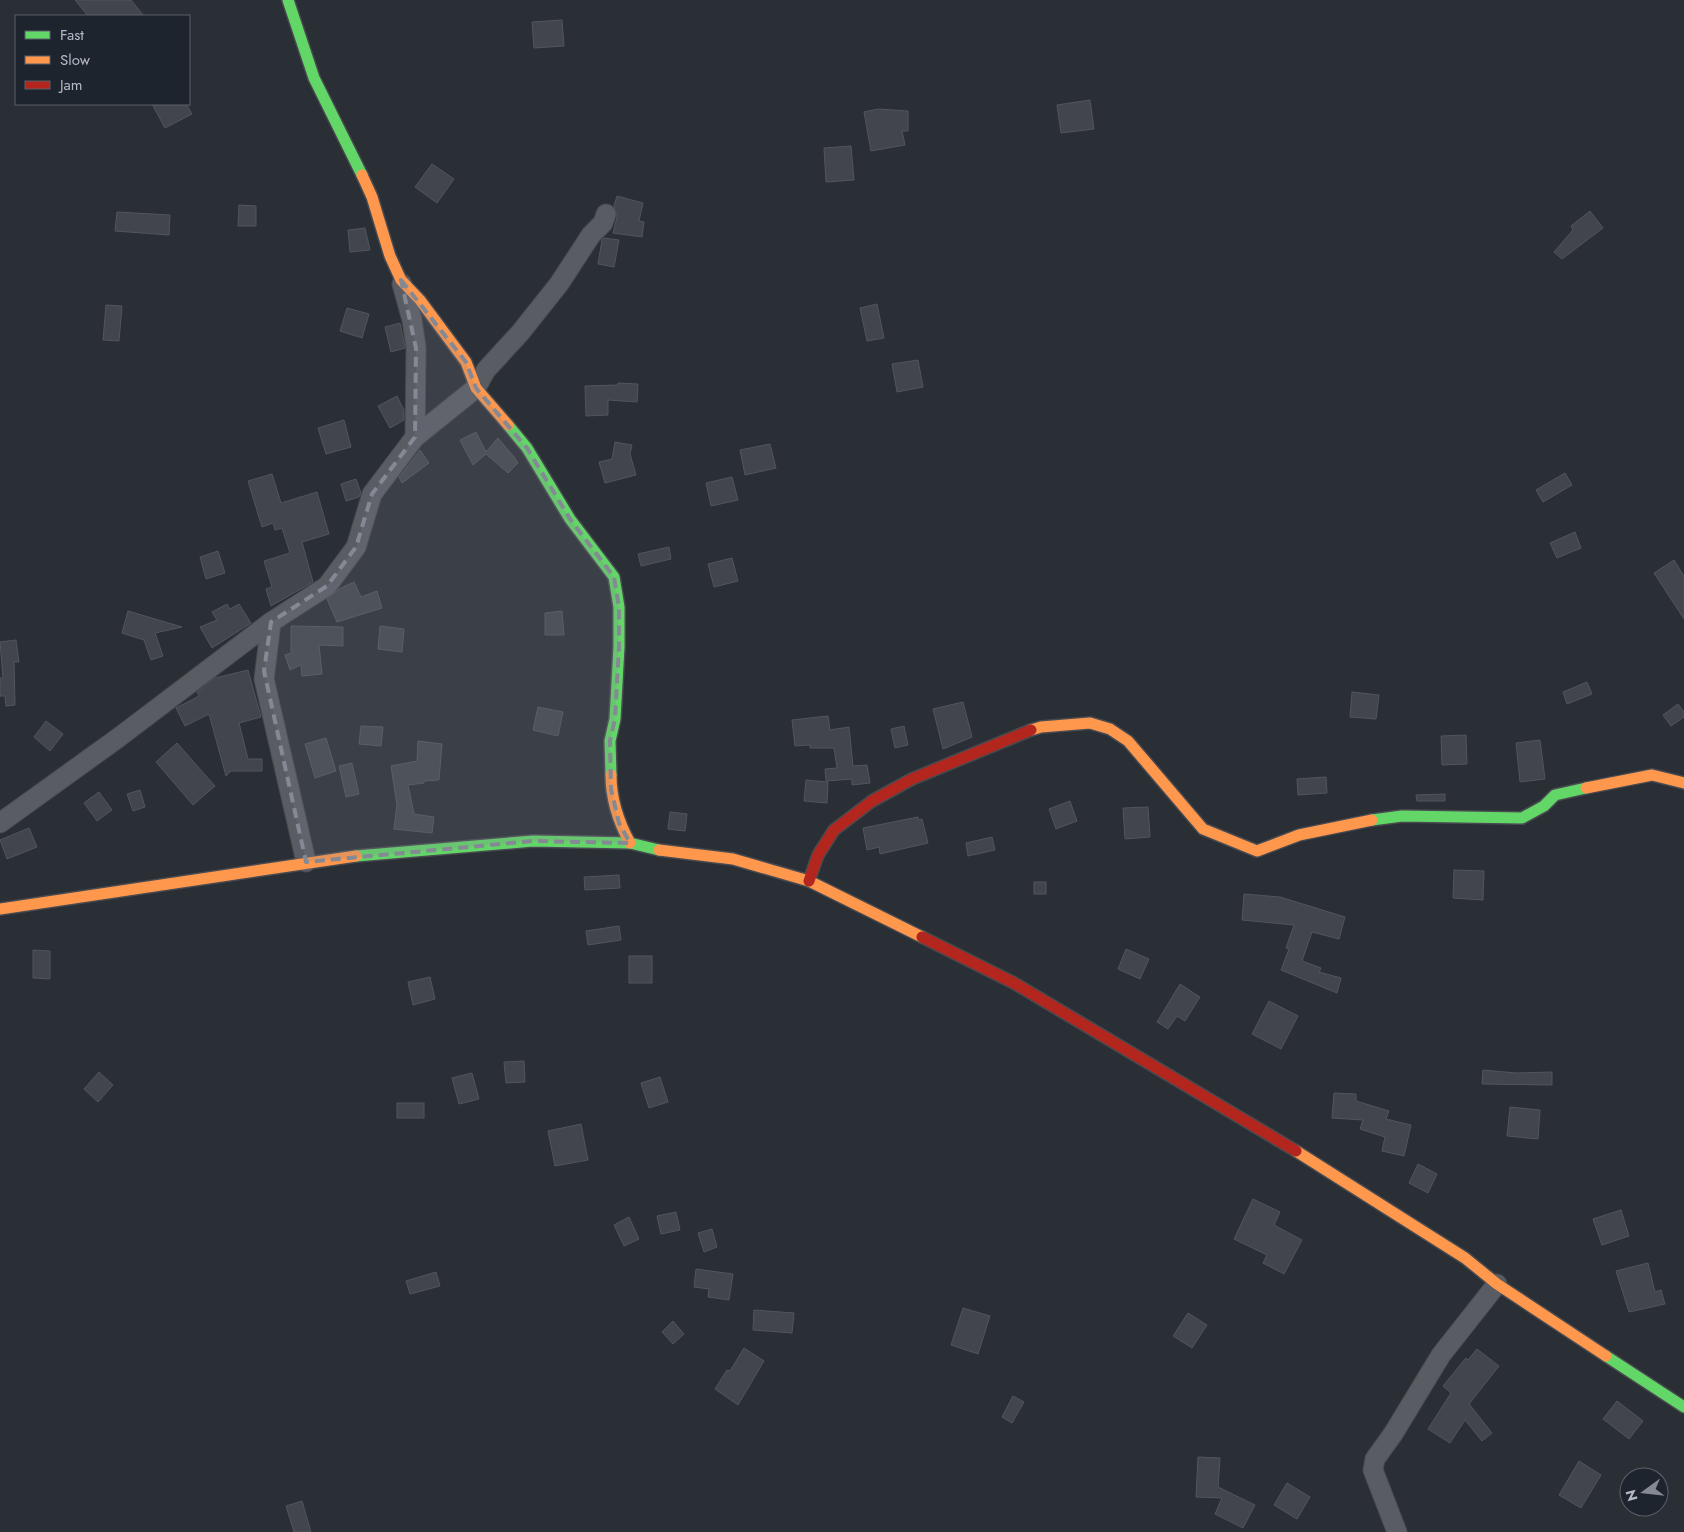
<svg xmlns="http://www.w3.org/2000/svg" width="1684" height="1532" font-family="Jost,sans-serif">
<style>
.building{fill:#42454b;stroke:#51555d}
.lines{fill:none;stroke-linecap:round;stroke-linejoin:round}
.street-casing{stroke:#484a50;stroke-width:21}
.fast-casing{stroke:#484a50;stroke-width:14}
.slow-casing{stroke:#484a50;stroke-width:14}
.jam-casing{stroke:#484a50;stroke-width:14}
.street{stroke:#595c63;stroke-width:19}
.fast{stroke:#63d668;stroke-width:11}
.slow{stroke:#ff974d;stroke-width:11}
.jam{stroke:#b3261e;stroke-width:11}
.marked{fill:#848993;fill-opacity:0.2;stroke:#848993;stroke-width:4;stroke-dasharray:10 6;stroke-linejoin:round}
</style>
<rect width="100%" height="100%" fill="#2a2e35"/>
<!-- building -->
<g class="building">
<path d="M75,0H131L144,16H88Z"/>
<path d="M562,20L564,46L534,48L532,22Z"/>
<path d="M1090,100L1094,129L1061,133L1057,105Z"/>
<path d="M152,104H186L192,114L165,128Z"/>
<path d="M878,109L908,111V131H902L905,145L871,151L864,112Z"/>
<path d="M851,146L854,180L826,182L824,148Z"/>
<path d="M432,164L454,179L437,203L415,187Z"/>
<path d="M617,196L643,203L639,221L644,222L642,237L613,233L617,217L614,206Z"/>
<path d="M239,205L256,206V226H238Z"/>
<path d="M1590,211L1603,228L1562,259L1554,252L1573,230L1571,226Z"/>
<path d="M117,212L170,215L169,235L115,231Z"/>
<path d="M365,228L370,250L350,252L348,230Z"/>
<path d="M604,238L619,240L614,267L598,264L602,240Z"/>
<path d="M877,304L884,338L867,341L860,308Z"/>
<path d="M106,305L122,306L119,341L103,340Z"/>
<path d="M347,308L369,314L362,338L340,331Z"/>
<path d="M400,323L405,348L391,352L385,327Z"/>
<path d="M918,360L923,387L897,392L892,364Z"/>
<path d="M618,383L638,384L637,402L608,400V415L586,416L585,386L618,385Z"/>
<path d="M397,396L404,410V420L390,428L378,406Z"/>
<path d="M344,420L351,447L326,454L318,428Z"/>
<path d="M476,432L486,452L498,438L514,457L518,463L508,473L486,454L473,465L460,440Z"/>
<path d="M615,442L632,445L630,454L636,475L605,483L599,462L612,459Z"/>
<path d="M770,444L776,468L745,475L740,450Z"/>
<path d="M420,450L429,463L402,483L399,477Z"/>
<path d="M1565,473L1572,485L1543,502L1536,490Z"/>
<path d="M272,474L281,503L317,492L329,534L302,542L313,582L271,606L266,589L272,587L264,561L290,553L282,528L275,530L273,523L262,527L248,481Z"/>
<path d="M732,477L738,500L711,506L706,483Z"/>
<path d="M356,479L361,493L359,497L346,501L341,484Z"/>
<path d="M1575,532L1581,548L1557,558L1550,543Z"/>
<path d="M669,547L671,559L641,566L638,554Z"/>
<path d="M218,551L225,573L206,579L200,557Z"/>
<path d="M732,558L738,581L714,587L708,564Z"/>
<path d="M1674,560L1684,576V619L1654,573Z"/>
<path d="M354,582L361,597L377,591L382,608L337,622L327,599L339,589Z"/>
<path d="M227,604L230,609L239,604L251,623L212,648L200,627L217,620L212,612Z"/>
<path d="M128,611L182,627L155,633L163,656L151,660L144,640L122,633Z"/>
<path d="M562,611L564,635H545V613Z"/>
<path d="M291,626L343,627V646L319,645L322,674L302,676L301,665L290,670L285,655L291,653Z"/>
<path d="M380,626L404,629L402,652L378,649Z"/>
<path d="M16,640L19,662H14L15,705L6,706L5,696H0V678H3L0,642Z"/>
<path d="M248,670L261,717L239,723L248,759H262V771H231L226,776L209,714L185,726L176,708L199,696L197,692L215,678Z"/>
<path d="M1587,682L1592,694L1567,704L1563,692Z"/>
<path d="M1352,692L1379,695L1376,719L1350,717Z"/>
<path d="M963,702L972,737L943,749L933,709Z"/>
<path d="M1678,704L1684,712V717L1671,726L1663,715Z"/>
<path d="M538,707L563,712L558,736L533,730Z"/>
<path d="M828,716L830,730L849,727L853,766L867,765L870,783L852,785V779L826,781L825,769L837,768L834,748H810V745L795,746L792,720Z"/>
<path d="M46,721L63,734L50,751L34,737Z"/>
<path d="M361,726L383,727L381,746L359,744Z"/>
<path d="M904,726L908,745L895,748L891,729Z"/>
<path d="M1466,735L1467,764L1442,765L1441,736Z"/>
<path d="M326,738L336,771L315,778L305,744Z"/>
<path d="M1540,740L1545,779L1520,782L1516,743Z"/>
<path d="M418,741L442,744L439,780L424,781V783L408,785L414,814L434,817L432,833L394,829L397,805L391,766L417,761Z"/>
<path d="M177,743L215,786L193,805L156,762Z"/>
<path d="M352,763L359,794L346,797L339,766Z"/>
<path d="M1326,777L1327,793L1298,795L1297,779Z"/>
<path d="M806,780L828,782L827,803L804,801Z"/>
<path d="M140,790L145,807L133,811L127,794Z"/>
<path d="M99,792L112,810L97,821L84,803Z"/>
<path d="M1445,794V801H1417L1416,795Z"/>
<path d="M1070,801L1077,821L1056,829L1049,809Z"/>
<path d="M1148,807L1150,837L1125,839L1123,808Z"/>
<path d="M670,812L687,814L685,831L668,829Z"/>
<path d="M918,817V820L922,819L928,843L880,854L879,847L867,850L863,828Z"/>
<path d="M29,828L37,847L7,859L0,840Z"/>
<path d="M992,837L995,850L968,856L966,843Z"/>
<path d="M1454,870L1484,871L1483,900L1453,898Z"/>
<path d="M619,875L620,888L585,890L584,877Z"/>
<rect x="1034" y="882" width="12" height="12"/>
<path d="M1244,894L1280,897L1345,917L1339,939L1312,932L1302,961L1321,968L1319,972L1341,978L1337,993L1281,970L1289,949L1286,948L1294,925L1242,920Z"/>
<path d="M619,926L621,940L588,945L586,931Z"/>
<path d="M1126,949L1149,959L1140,979L1118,969Z"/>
<path d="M33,950L50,951V979L33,978Z"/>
<rect x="629" y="956" width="23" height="27"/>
<path d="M430,977L435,999L413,1005L408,982Z"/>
<path d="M1180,984L1200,997L1185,1021L1177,1016L1168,1029L1157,1022Z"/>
<path d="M1269,1001L1298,1016L1281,1049L1252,1034Z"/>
<path d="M524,1061L525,1082L506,1083L504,1062Z"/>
<path d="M1483,1070L1516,1073L1552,1072V1085L1482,1084Z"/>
<path d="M99,1072L113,1085L98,1102L84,1089Z"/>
<path d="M472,1073L479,1099L459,1104L452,1078Z"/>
<path d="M660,1077L668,1102L649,1108L641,1083Z"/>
<path d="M1334,1093L1356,1094V1101L1389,1111L1386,1119L1411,1125L1404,1156L1382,1151L1385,1137L1360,1129L1363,1120L1332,1118Z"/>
<rect x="397" y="1103" width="27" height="15"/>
<path d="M1510,1107L1540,1110L1538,1139L1507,1136Z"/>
<path d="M581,1124L588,1160L555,1166L548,1131Z"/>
<path d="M1418,1164L1437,1174L1428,1193L1409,1183Z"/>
<path d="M1253,1199L1280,1212L1274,1225L1302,1240L1284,1274L1263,1263L1267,1255L1234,1239Z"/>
<path d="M1621,1210L1629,1236L1602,1245L1593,1219Z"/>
<path d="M676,1212L680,1230L661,1234L657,1216Z"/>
<path d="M629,1217L639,1239L624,1246L614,1225Z"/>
<path d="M712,1229L717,1247L704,1252L698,1233Z"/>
<path d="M1648,1263L1655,1292L1661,1290L1665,1304L1629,1312L1616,1271Z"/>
<path d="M696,1269L733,1274L729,1300L708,1297L709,1289L694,1287Z"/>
<path d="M436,1272L440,1286L410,1294L406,1281Z"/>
<path d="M963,1308L990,1316L978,1354L951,1345Z"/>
<path d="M754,1310L794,1313L792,1333L753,1330Z"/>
<path d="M1188,1313L1207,1325L1192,1348L1173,1336Z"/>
<path d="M673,1321L684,1334L673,1344L662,1332Z"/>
<path d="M744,1348L764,1361L738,1405L715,1389L727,1370L730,1371Z"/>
<path d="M1477,1349L1499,1366L1469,1404L1492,1433L1482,1441L1465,1420L1450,1443L1428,1429L1451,1393L1443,1386L1466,1358L1468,1360Z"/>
<path d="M1013,1396L1024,1402L1012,1423L1002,1417Z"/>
<path d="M1617,1401L1643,1421L1629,1439L1603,1419Z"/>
<path d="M1198,1457L1220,1458L1218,1487L1255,1505L1243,1528L1215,1514L1222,1498L1196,1497Z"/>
<path d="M1579,1461L1601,1475L1581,1508L1559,1495Z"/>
<path d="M1287,1483L1310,1497L1297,1519L1274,1505Z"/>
<path d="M302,1501L311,1532H294L286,1506Z"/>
</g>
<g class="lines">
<defs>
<g id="street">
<path d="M402,284L412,320L416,348L415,437L476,388L486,370L520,333L559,284L591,235L603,223L606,214"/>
<path d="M271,622L264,679L306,862"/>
<path d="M0,823L118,738L271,622L327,586L356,547L372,494L415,437"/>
<path d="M1397,1532L1373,1470L1375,1459L1393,1434L1441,1355L1497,1284"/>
</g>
<g id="fast">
<path d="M288,0L314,78L362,175"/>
<path d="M508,425L527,448L570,519L614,577L619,607V647L615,719L610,741L611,775"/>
<path d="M1372,820L1402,816L1522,818L1544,806L1555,795L1586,788"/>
<path d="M356,856L533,841L630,843L659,850"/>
<path d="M1606,1356L1684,1407"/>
</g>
<g id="slow">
<path d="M362,175L372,197L390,256L401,280L420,300L466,362L476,388L508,425"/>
<path d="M1031,730L1041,727L1090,723L1110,729L1128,741L1203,829L1257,851L1299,835L1372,820"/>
<path d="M611,775C611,800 618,821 630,843"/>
<path d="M1586,788L1652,775L1684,783"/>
<path d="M659,850L733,859L809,881L922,937"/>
<path d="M0,909L356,856"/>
<path d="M1296,1151L1465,1258L1497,1284L1606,1356"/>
</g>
<g id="jam">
<path d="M809,881L818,855L834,830L872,801L912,779L1031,730"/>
<path d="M922,937L1014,983L1296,1151"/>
</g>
</defs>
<!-- street casing -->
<use href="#street" class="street-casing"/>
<!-- fast casing -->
<use href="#fast" class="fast-casing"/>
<!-- slow casing -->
<use href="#slow" class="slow-casing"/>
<!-- jam casing -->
<use href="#jam" class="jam-casing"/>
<!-- street -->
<use href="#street" class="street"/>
<!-- fast -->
<use href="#fast" class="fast"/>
<!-- slow -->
<use href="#slow" class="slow"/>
<!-- jam -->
<use href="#jam" class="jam"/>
</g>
<!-- marked area -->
<path class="marked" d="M401,280L466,362L476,388L527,448L570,519L614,577L619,607V647L615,719L610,741L611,789L619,823L630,843L533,841L306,862L264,671L271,622L327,586L356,547L372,494L415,437L416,348Z"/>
<!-- legend -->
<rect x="15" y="15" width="175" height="90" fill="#1e242e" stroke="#5a606a"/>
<rect x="25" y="31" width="25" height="8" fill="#63d668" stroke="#5a606a"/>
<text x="60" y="40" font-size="15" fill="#b4bac5">Fast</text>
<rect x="25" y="56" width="25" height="8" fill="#ff974d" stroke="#5a606a"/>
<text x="60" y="65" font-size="15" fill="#b4bac5">Slow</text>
<rect x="25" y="81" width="25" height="8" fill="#b3261e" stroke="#5a606a"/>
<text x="60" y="90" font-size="15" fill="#b4bac5">Jam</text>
<!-- north arrow -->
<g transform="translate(1644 1492) rotate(255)"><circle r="24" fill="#1e242e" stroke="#5a606a"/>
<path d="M0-4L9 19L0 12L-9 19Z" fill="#848993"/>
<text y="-8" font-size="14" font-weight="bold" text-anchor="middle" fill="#b4bac5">N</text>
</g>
</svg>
